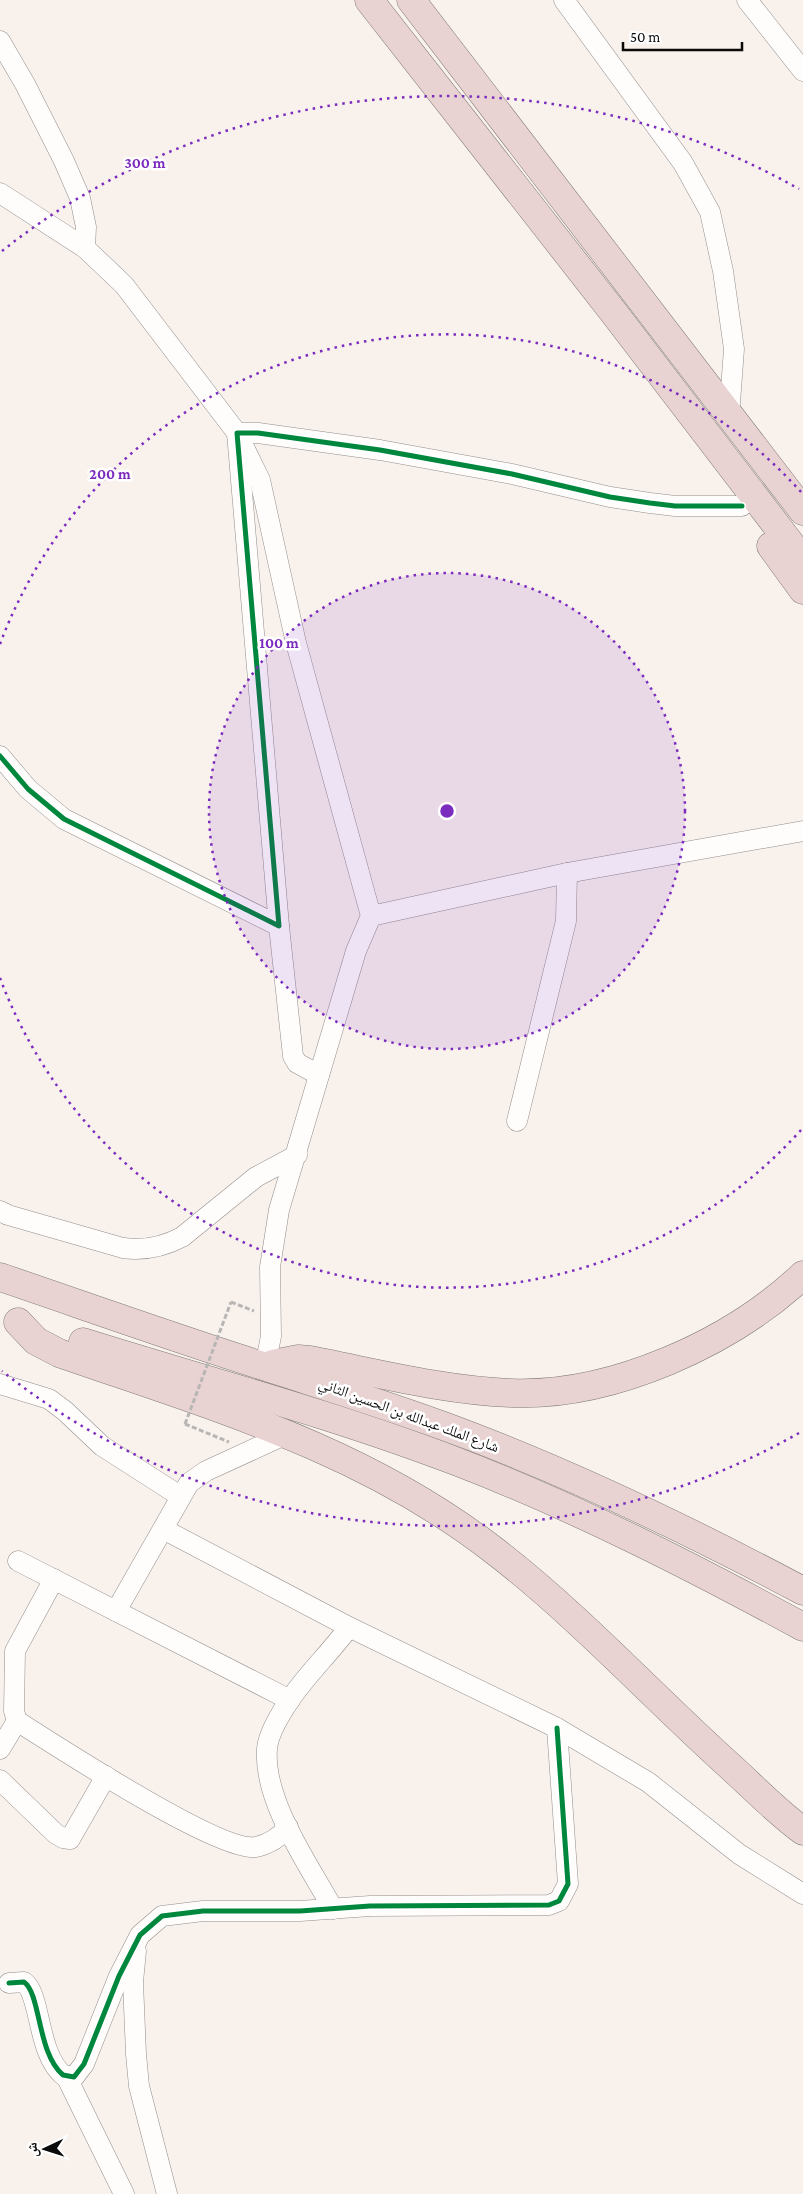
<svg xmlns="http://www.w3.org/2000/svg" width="803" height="2194" font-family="'Crimson Pro','Noto Naskh Arabic',serif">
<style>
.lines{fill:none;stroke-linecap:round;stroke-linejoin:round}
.minor-casing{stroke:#928e8c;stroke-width:21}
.highway-casing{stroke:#7f7b79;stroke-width:29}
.path{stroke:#b7b6b5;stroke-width:3;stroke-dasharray:5 2.5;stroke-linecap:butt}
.minor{stroke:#fefdfc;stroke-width:20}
.highway{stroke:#e9d3d2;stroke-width:28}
.path-bridge{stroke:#b7b6b5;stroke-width:3;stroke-dasharray:5 2.5;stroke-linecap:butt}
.cycleway-casing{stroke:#fff;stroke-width:8}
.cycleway{stroke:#00873e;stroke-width:5}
.ring{fill:none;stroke:#7b2cbf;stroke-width:2.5;stroke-dasharray:2.5 5}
.labels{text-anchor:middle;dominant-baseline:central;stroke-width:5;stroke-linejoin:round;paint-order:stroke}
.street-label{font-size:15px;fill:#0a0a0a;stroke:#fff}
.centre{fill:#7b2cbf;stroke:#fff;stroke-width:2.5}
.ring-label{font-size:15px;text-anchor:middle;font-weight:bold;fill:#7b2cbf;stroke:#fff;stroke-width:5;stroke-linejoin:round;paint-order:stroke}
</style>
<rect width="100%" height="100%" fill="#f9f1ec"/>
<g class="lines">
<defs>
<g id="minor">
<path d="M564,0L683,163L710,212L723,271L734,349L729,416"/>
<path d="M747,0L803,71"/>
<path d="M0,41L25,84L64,161L80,198L86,227L85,248"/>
<path d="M0,193L85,248L124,285L237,433L260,480L296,643L371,916L356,951L279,1210L270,1267L271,1336L265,1367"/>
<path d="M0,756L28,789L64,819L279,926L237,433H258L380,450L512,474L610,497L650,503L675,506H742"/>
<path d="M371,916L567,873L803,831"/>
<path d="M279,926L293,1056L297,1063L319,1075"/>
<path d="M517,1121L566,921L567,873"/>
<path d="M0,1211L8,1215L123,1248C144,1251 163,1247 182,1237L256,1177L297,1155"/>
<path d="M0,1384L49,1399L65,1411L102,1446L180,1496"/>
<path d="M163,1529L349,1627L557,1728L648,1782L739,1854L803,1894"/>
<path d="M18,1561L290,1700"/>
<path d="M54,1579L15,1651L14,1711L17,1721C55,1745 220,1853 256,1847C269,1844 280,1837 288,1827"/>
<path d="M116,1611L189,1483L206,1471L289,1433"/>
<path d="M0,1749L17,1721"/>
<path d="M0,1780L56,1834L63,1838L70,1839L106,1776"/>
<path d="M333,1909C309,1865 263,1801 267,1749C268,1734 281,1713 289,1701C307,1674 331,1652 349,1627"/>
<path d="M136,1951L133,1982L136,2054L139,2086L167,2194"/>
<path d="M9,1983L24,1982C41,1994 37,2053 63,2075L74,2077L84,2064L119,1976L140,1935L162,1916L203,1911H300L370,1906L549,1905L559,1901L568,1884L557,1728"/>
<path d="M66,2076L124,2194"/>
</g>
<g id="highway">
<path d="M369,0L614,313L803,560"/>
<path d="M411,0L803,511"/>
<path d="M771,546L803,590"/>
<path d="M0,1277C88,1307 175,1338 263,1366C334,1389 404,1410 473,1437C587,1481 696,1534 803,1591"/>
<path d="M18,1322L36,1341L59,1353C214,1407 364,1449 496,1552C580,1617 653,1697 732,1768C755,1789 778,1813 803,1831"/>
<path d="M83,1342C208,1381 335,1415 458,1462C577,1508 691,1566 803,1627"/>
<path d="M273,1364L298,1359L310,1360C377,1373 442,1390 511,1393C612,1397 731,1343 803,1275"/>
</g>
</defs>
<!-- minor casing -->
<use href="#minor" class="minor-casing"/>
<!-- highway casing -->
<use href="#highway" class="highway-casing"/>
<!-- path -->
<g class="path">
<path d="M231,1302L254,1311"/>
<path d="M185,1424L229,1442"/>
</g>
<!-- minor -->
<use href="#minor" class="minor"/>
<!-- highway -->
<use href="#highway" class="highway"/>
<!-- path-bridge -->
<path class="path-bridge" d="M185,1424L231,1302"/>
<defs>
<g id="cycleway">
<path d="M0,756L28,789L64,819L279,926L237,433H258L380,450L512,474L610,497L650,503L675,506H742"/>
<path d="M9,1983L24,1982C41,1994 37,2053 63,2075L74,2077L84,2064L119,1976L140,1935L162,1916L203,1911H300L370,1906L549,1905L559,1901L568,1884L557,1728"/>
</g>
</defs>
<!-- cycleway casing -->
<use href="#cycleway" class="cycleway-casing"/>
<!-- cycleway -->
<use href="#cycleway" class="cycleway"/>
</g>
<!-- distance rings -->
<circle cx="447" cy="811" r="238" fill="#7b2cbf" fill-opacity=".12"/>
<g class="ring">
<circle cx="447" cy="811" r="238"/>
<path d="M801 1130A477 477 0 0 1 0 978M0 644A477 477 0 0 1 801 492"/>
<path d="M799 1433A715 715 0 0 1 2 1371M2 251A715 715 0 0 1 799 189"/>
</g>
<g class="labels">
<!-- street labels -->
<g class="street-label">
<text transform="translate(409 1415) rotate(20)">شارع الملك عبدالله بن الحسين الثاني</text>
</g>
</g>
<circle cx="447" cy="811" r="8" class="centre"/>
<g class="ring-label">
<text x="145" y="168">300 m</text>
<text x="110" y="479">200 m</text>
<text x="279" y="648">100 m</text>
</g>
<!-- north arrow -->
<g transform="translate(45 2149) rotate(266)" stroke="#ffffff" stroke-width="4" paint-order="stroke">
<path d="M0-4L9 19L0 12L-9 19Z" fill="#0a0a0a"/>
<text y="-8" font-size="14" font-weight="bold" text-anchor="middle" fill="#0a0a0a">ش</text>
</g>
<!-- scale -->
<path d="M623 42v8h119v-8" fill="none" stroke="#0a0a0a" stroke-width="2.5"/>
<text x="630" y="42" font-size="15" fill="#0a0a0a" stroke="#ffffff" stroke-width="4" paint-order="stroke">50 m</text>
</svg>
